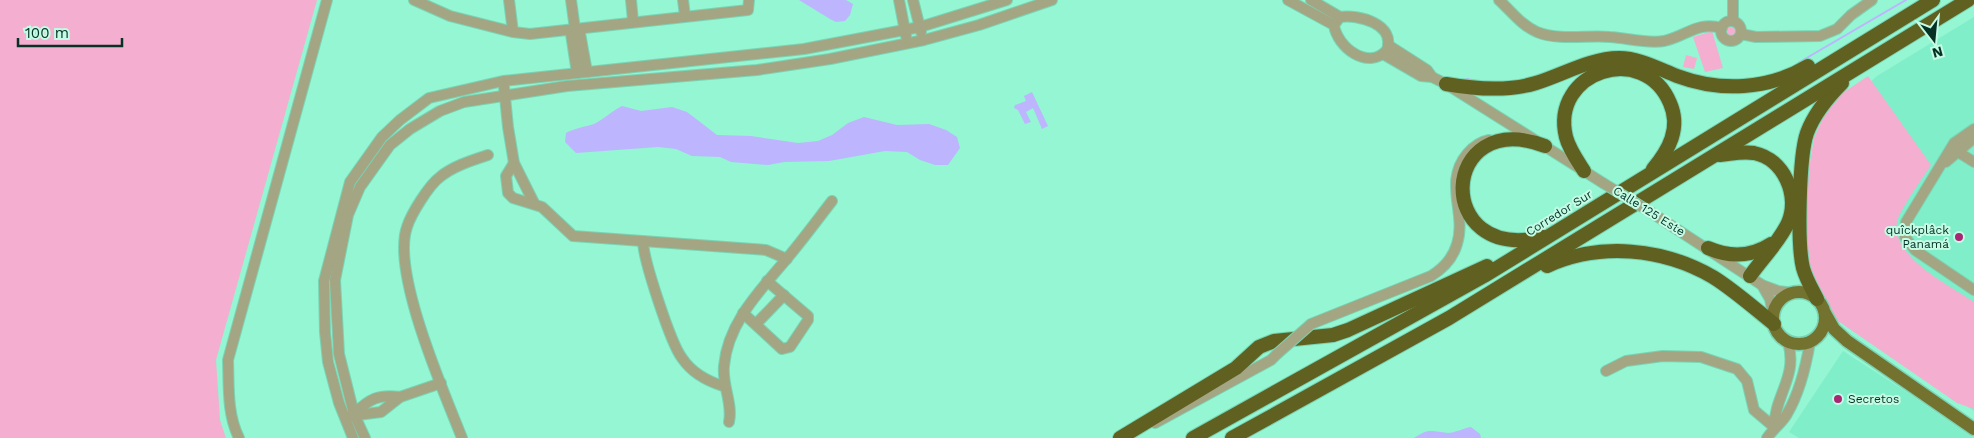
<svg xmlns="http://www.w3.org/2000/svg" width="1974" height="438" font-family="'Work Sans',sans-serif">
<style>
.built{fill:#80eec8}
.green{fill:#f4afd0}
.water{fill:#bdb5fd}
.lines{fill:none;stroke-linecap:round;stroke-linejoin:round}
.stream{stroke:#bdb5fd;stroke-width:2}
.minor-casing{stroke:#7ad3b4;stroke-width:12}
.major-casing{stroke:#7ad3b4;stroke-width:15}
.highway-casing{stroke:#7ad3b4;stroke-width:16}
.minor{stroke:#a4a583;stroke-width:10}
.major{stroke:#73722f;stroke-width:12}
.highway{stroke:#606020;stroke-width:14}
.minor-bridge-casing{stroke:#7ad3b4;stroke-width:12;stroke-linecap:butt}
.minor-bridge{stroke:#a4a583;stroke-width:10}
.poi-dot{fill:#a82774;stroke:#c4fbe5;stroke-width:2}
.labels{text-anchor:middle;dominant-baseline:central;stroke-width:4;stroke-linejoin:round;paint-order:stroke}
.street-label{font-size:12px;fill:#053225;stroke:#c4fbe5}
.poi-label{font-size:12px;fill:#053225;stroke:#c4fbe5;text-anchor:end}
</style>
<rect width="100%" height="100%" fill="#94f6d3"/>
<!-- built -->
<g class="built">
<path d="M1974,17V411L1848,321L1820,127L1877,76Z"/>
<path d="M1843,351L1908,393L1973,438H1799L1789,432Z"/>
</g>
<!-- green -->
<g class="green">
<path d="M0,0H317L216,360L220,420L226,438H0Z"/>
<circle cx="1731" cy="31" r="6"/>
<path d="M1712,31L1723,68L1705,72L1693,37Z"/>
<path d="M1686,55L1697,58L1694,69L1683,67Z"/>
<path d="M1868,76L1931,165C1923,178 1900,209 1897,222C1891,257 1949,285 1974,302V409L1957,403L1838,321L1818,290L1807,263L1806,247L1808,175L1814,138L1825,113L1841,94Z"/>
</g>
<!-- water -->
<g class="water">
<path d="M799,0H846L853,4L850,15L845,21L836,22L830,19Z"/>
<path d="M1032,92L1048,126L1042,129L1033,108L1026,112L1031,122L1025,124L1018,110L1014,108L1015,105L1026,101L1024,96Z"/>
<path d="M622,106L641,111L672,107L687,112L717,135L751,136L798,143L818,141L832,135L848,123L864,117L897,125L929,124L946,130L957,137L960,148L948,165H935L920,160L907,152L885,151L829,161L784,162L768,165L731,162L720,157L692,156L676,149L658,147L576,153L565,142L566,133C575,128 585,127 594,124C604,119 612,111 622,106Z"/>
<path d="M1471,427L1480,434L1481,438H1414C1428,428 1432,431 1448,433C1454,433 1465,428 1471,427Z"/>
</g>
<g class="lines">
<!-- stream -->
<g class="stream">
<path d="M1798,63L1906,0"/>
<path d="M1467,79L1482,82"/>
</g>
<defs>
<g id="minor">
<path d="M414,0L450,16L513,32"/>
<path d="M509,0L513,32L530,34L748,10L749,0"/>
<path d="M571,0L575,29L571,34L577,73"/>
<path d="M631,0L633,21"/>
<path d="M683,0L685,16"/>
<path d="M899,0L906,36"/>
<path d="M913,0L921,32"/>
<path d="M1288,0L1334,25C1337,47 1368,71 1387,50C1396,24 1358,14 1340,17L1334,25"/>
<path d="M1311,0L1340,17"/>
<path d="M1499,0C1512,12 1521,25 1537,32C1559,41 1587,35 1610,37C1627,38 1647,44 1664,41C1687,36 1697,21 1722,28"/>
<path d="M1733,0V21"/>
<circle cx="1731" cy="31" r="10"/>
<path d="M575,29L580,33L587,72"/>
<path d="M1741,34L1756,37L1820,36L1837,29L1851,15L1872,0"/>
<path d="M1388,45L1427,70L1432,77"/>
<path d="M1383,54L1421,76L1432,77L1446,84L1603,183"/>
<path d="M504,87L508,127L514,163L534,203"/>
<path d="M1974,129L1954,143L1906,222L1905,237L1915,250L1974,290"/>
<path d="M1956,146L1958,152L1974,162"/>
<path d="M1946,162L1974,138"/>
<path d="M514,163L506,176L508,193L513,198L542,207L573,236L766,250L787,259"/>
<path d="M1652,213L1762,285L1778,291L1794,293"/>
<path d="M643,241C643,259 671,344 682,358C692,373 707,381 723,386"/>
<path d="M1762,285L1770,299L1773,314"/>
<path d="M743,313L782,349L790,347L808,320V316L767,281"/>
<path d="M756,324L784,295"/>
<path d="M1311,324L1431,276C1444,268 1453,258 1457,244C1467,213 1443,183 1467,154C1473,147 1479,142 1489,140"/>
<path d="M1606,371L1626,361L1663,356L1701,357L1737,369L1747,381L1754,410L1774,427"/>
<path d="M354,414C369,399 378,394 400,397"/>
<path d="M350,416L381,412L400,397L441,383"/>
<path d="M729,422C733,403 722,386 724,366C728,321 762,289 789,256C804,238 818,219 832,201"/>
<path d="M1155,423L1271,360L1277,354"/>
<path d="M1774,427C1775,394 1798,377 1788,342"/>
<path d="M239,438C227,414 229,387 228,360L327,0"/>
<path d="M353,438L339,403L328,362L325,332L324,281L350,182L382,137L400,120L429,98L503,81L804,49L920,27L1007,0"/>
<path d="M365,438L354,414L339,354L335,280L348,215L360,187L390,145L410,129L440,111L464,102L567,86L757,70L830,59L924,40L979,25L1052,0"/>
<path d="M462,438C444,392 391,272 407,227C411,214 429,185 440,177C453,166 473,160 488,155"/>
<path d="M1767,438C1773,429 1782,423 1787,414C1800,392 1806,366 1810,342"/>
</g>
<g id="major">
<circle cx="1799" cy="318" r="26"/>
<path d="M1825,313L1834,329L1847,341L1974,429"/>
</g>
<g id="highway">
<path d="M1446,84C1475,89 1507,92 1536,83C1562,75 1591,58 1619,58C1639,58 1659,69 1677,76C1720,92 1768,90 1808,66"/>
<path d="M1720,155C1731,154 1742,151 1754,153C1784,159 1800,196 1788,223C1779,242 1762,259 1750,276"/>
<path d="M1584,171C1577,160 1569,149 1566,137C1550,71 1644,41 1670,103C1681,128 1669,150 1653,169"/>
<path d="M1543,237C1432,264 1439,106 1545,146"/>
<path d="M1708,248C1729,257 1751,257 1771,244"/>
<path d="M1547,266C1600,242 1663,248 1713,277C1734,290 1754,308 1774,324"/>
<path d="M1817,299C1812,289 1806,279 1803,268C1797,244 1799,156 1807,133C1814,114 1828,97 1842,83"/>
<path d="M1120,438L1236,368L1259,347L1274,341L1333,335L1348,330L1487,266"/>
<path d="M1193,438L1484,276L1933,0"/>
<path d="M1232,438L1449,318L1968,0"/>
</g>
</defs>
<!-- minor casing -->
<use href="#minor" class="minor-casing"/>
<!-- major casing -->
<use href="#major" class="major-casing"/>
<!-- highway casing -->
<use href="#highway" class="highway-casing"/>
<!-- minor -->
<use href="#minor" class="minor"/>
<!-- major -->
<use href="#major" class="major"/>
<!-- highway -->
<use href="#highway" class="highway"/>
<defs>
<g id="minor-bridge">
<path d="M1603,183L1652,213"/>
<path d="M1277,354L1311,324"/>
</g>
</defs>
<!-- minor-bridge casing -->
<use href="#minor-bridge" class="minor-bridge-casing"/>
<!-- minor-bridge -->
<use href="#minor-bridge" class="minor-bridge"/>
</g>
<!-- markers -->
<g class="poi-dot">
<circle cx="1959" cy="237" r="5"/>
<circle cx="1838" cy="399" r="5"/>
</g>
<g class="labels">
<!-- street labels -->
<g class="street-label">
<text transform="translate(1649 211) rotate(32)">Calle 125 Este</text>
<text transform="translate(1559 213) rotate(-32)">Corredor Sur</text>
</g>
<!-- poi labels -->
<g class="poi-label">
<text x="1949" y="230">quîckplâck<tspan x="1949" dy="14">Panamá</tspan></text>
<text x="1848" y="399" text-anchor="start">Secretos</text>
</g>
</g>
<!-- north arrow -->
<g transform="translate(1934 40) rotate(164)" stroke="#c4fbe5" stroke-width="4" paint-order="stroke">
<path d="M0-4L9 19L0 12L-9 19Z" fill="#053225"/>
<text y="-8" font-size="14" font-weight="bold" text-anchor="middle" fill="#053225">N</text>
</g>
<!-- scale -->
<path d="M18 38v8h104v-8" fill="none" stroke="#053225" stroke-width="2.5"/>
<text x="25" y="38" font-size="15" fill="#053225" stroke="#c4fbe5" stroke-width="4" paint-order="stroke">100 m</text>
</svg>
